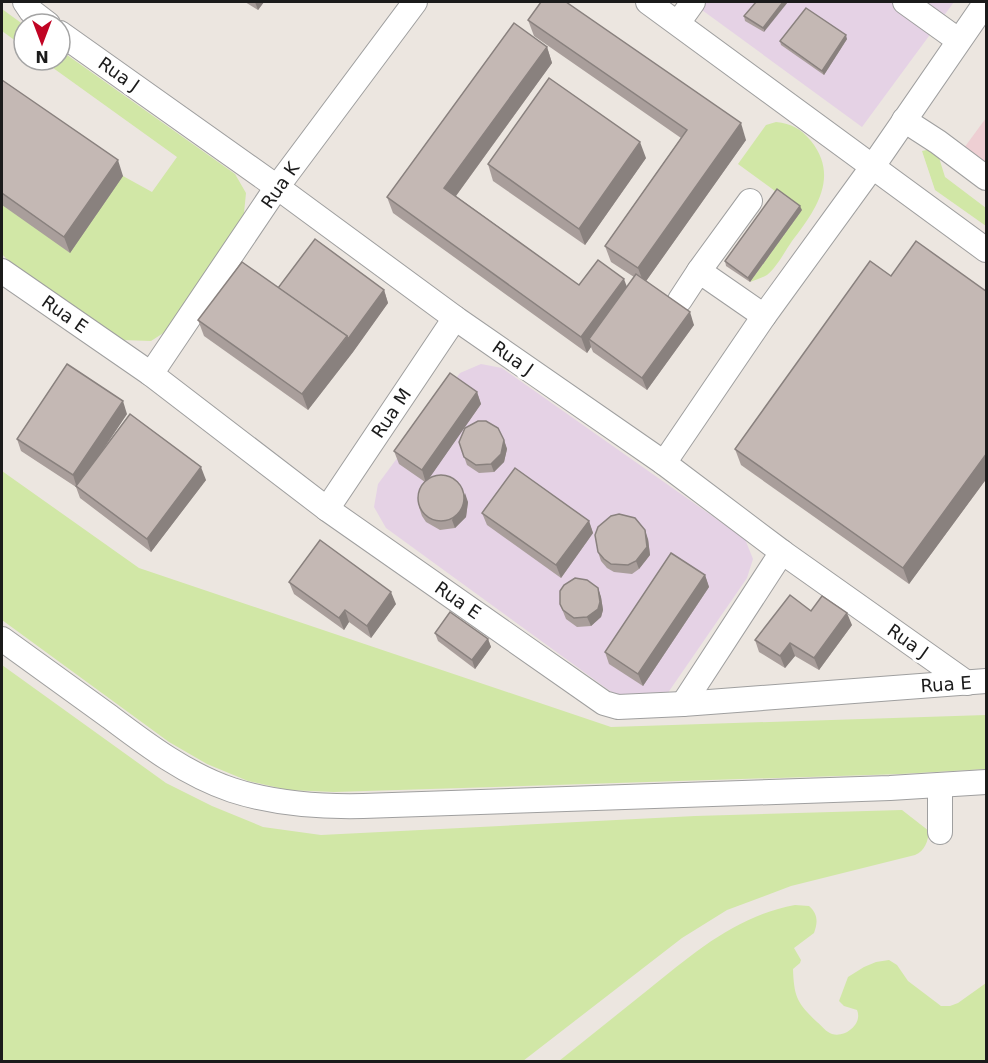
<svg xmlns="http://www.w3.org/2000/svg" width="988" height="1063" font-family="'DejaVu Sans',sans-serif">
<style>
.commercial{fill:#eecfd3}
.industrial{fill:#e5d2e5}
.grass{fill:#d1e7a6}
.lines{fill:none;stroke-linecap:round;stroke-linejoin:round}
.minor-casing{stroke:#9f9f9f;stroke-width:26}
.minor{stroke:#fff;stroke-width:24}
.wall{fill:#a99e9b}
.shaded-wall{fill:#89817e}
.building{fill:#c4b8b4;stroke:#89817e;stroke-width:1.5}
.labels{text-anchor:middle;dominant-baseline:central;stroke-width:6;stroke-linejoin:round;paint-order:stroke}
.street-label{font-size:18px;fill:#1b1b1b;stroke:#fff}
</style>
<rect width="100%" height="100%" fill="#ece6e0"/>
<!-- commercial -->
<path class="commercial" d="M986,118V185L953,163Z"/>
<!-- industrial -->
<g class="industrial">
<path d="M691,2H954L862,127Z"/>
<path d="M481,364L502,368L745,539L753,559L747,578L663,700L621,699L386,528L374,507L378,484L460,373Z"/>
</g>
<!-- grass -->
<g class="grass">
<path d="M2,9L24,25V47L2,31Z"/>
<path d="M60,50L235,174L246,193L243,223L168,330L151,341L122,340L17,270L2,254V205L123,176L152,192L177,157L42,60H60Z"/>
<path d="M776,122C792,124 800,128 811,141C840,177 815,211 792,241C785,251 777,267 767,275C762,278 755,280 750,282L801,210L738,164L766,125Z"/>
<path d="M936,148L945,177L986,208V226L935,190L922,151Z"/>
<path d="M2,471L139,568L611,727L986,715V769L901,774L334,792L288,790L248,781L207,764L169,742L2,620Z"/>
<path d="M2,665L166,783L212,806L263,827L321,835L695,816L902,810L929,831C928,841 925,851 915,855L791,886L727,910L682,938L523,1061H2Z"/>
<path d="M795,905L809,906C818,914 818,922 814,933L794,948L801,960L800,963L793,969C794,997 797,1003 817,1022C822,1026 826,1032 832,1034C845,1038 863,1024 857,1010L844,1006L839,1001L848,977L864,967L876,962L889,960L897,965L908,981L941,1006H950L958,1003L986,983V1061H559C589,1037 619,1013 649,989C694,953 736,916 795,905Z"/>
</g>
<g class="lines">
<defs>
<g id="minor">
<path d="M25,2L31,11L48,24"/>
<path d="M648,2L986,250"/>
<path d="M905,2L958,40"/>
<path d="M678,23L693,2"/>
<path d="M60,33L277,187L455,318L664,463L782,552L967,683"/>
<path d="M904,120L938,142L986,178"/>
<path d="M2,271L151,374L327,509L604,703L618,707L683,704L986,681"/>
<path d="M699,271L750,201"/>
<path d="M680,300L699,271L764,316"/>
<path d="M151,374L277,187L415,2"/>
<path d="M664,463L764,316L873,166L986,2"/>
<path d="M327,509L455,318"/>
<path d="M2,639C38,665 74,691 110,717C147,745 187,775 232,790C275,804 318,807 363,806L890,788L986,782"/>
<path d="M683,704L782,552"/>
<path d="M940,785V832"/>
</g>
</defs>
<!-- minor casing -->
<use href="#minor" class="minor-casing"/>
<!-- minor -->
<use href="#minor" class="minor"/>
</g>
<!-- wall -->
<g class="wall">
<path d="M245,2H264L258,10Z"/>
<path d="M756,2L764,32L745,21L744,16Z"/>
<path d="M528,20L746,140L646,281L694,325L647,390L593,352L591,347L587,353L393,213L387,197L547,47L552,63L456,196L579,285L627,287L634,277L611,262L605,246L681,138L534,36Z"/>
<path d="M847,39L824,75L781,45L780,41Z"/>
<path d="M2,80L123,176L70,253L2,205Z"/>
<path d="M646,158L585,245L493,181L488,164Z"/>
<path d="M802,210L750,282L726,266L725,261Z"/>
<path d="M891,276L987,292V478L909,584L741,465L735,449Z"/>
<path d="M278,288L384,290L388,303L353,352L308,410L204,336L198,320Z"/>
<path d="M477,392L481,404L429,478L468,502L466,517L455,528L440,530L426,522L422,516L419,507L425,482L399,464L394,451Z"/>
<path d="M127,414L100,454L206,480L151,552L80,498L76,487L21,451L17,439Z"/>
<path d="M504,440L507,449L504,462L494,472L479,473L467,465L459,442Z"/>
<path d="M482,513L589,521L593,533L561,578L487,525Z"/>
<path d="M648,539L650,555L639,569L632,574L614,572L607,568L601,561L598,552Z"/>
<path d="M705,575L709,587L643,686L609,664L605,652Z"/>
<path d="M289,582L396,604L371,638L349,622L344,630L294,594Z"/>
<path d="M598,588L601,597L603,610L601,617L591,626L577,627L566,619L560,604Z"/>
<path d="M811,611L852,625L819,670L795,656L785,668L759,652L755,640Z"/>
<path d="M435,633L488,639L491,647L475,669L438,641Z"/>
</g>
<!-- shaded-wall -->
<g class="shaded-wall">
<path d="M255,2H264L258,10Z"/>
<path d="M783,2H788L764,32L763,28Z"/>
<path d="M846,35L847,39L824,75L822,71Z"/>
<path d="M547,47L552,63L450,204L444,188Z"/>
<path d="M741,123L746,140L644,284L638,268Z"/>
<path d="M640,142L646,158L585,245L579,229Z"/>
<path d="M118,160L123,176L70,253L64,237Z"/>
<path d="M800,206L802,210L750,282L748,278Z"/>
<path d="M624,279L630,295L589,339L591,347L587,353L581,337Z"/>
<path d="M384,290L388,303L353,352L308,410L302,394Z"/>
<path d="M690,312L694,325L647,390L642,378Z"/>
<path d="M477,392L481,404L426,483L422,470Z"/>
<path d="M123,401L127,414L77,488L73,475Z"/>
<path d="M504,440L507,449L504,462L494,472L491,464Z"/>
<path d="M987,453V478L909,584L903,568Z"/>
<path d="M201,467L206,480L151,552L147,539Z"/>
<path d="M465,493L468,502L466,517L455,528L452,520Z"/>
<path d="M589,521L593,533L561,578L556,565Z"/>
<path d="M645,530L648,539L650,555L639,569L636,561Z"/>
<path d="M705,575L709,587L643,686L638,674Z"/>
<path d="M598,588L601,597L603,610L601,617L591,626L587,617Z"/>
<path d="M391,592L396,604L371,638L367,626Z"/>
<path d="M345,610L349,622L344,630L339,618Z"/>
<path d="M847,613L852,625L819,670L814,658Z"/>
<path d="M488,639L491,647L475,669L472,660Z"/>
<path d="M790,643L795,656L785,668L780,656Z"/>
</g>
<!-- building -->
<g class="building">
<path d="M541,2H566L741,123L638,268L605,246L687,130L528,20Z"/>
<path d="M756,2H783L763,28L744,16Z"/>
<path d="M806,8L846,35L822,71L780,41Z"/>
<path d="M514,23L547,47L444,188L579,285L598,260L624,279L581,337L387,197Z"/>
<path d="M549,78L640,142L579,229L488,164Z"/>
<path d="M2,80L118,160L64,237L2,193Z"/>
<path d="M777,189L800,206L748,278L725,261Z"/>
<path d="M315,239L384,290L348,339L347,336L278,288Z"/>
<path d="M916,241L987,292V453L903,568L735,449L870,261L891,276Z"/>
<path d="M242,262L347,336L302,394L198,320Z"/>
<path d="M636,274L690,312L642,378L589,339Z"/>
<path d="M67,364L123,401L73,475L17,439Z"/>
<path d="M450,373L477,392L422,470L394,451Z"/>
<path d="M130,414L201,467L147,539L76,486Z"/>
<path d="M478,421H486L498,428L504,440L501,454L491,464L476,465L464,457L459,442L465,428Z"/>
<path d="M515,468L589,521L556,565L482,513Z"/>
<circle cx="441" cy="498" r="23"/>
<path d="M619,514L635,518L645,530L647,547L636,561L628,565L611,564L604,559L598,552L595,535L598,527L611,516Z"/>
<path d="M320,540L391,592L367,626L345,610L339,618L289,582Z"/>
<path d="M671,553L705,575L638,674L605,652Z"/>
<path d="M575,578L587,580L598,588L600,602L598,609L587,617L574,618L563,610L560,604V591L564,585Z"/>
<path d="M790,595L811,611L822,596L847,613L814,658L790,643L780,656L755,640Z"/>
<path d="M450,612L488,639L472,660L435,633Z"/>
</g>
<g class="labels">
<!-- street labels -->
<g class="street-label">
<text transform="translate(119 74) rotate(35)">Rua J</text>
<text transform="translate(280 185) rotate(-55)">Rua K</text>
<text transform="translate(65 314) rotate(35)">Rua E</text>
<text transform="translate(513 358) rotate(35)">Rua J</text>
<text transform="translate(391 413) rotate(-56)">Rua M</text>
<text transform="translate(458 600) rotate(35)">Rua E</text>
<text transform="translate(908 641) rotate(35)">Rua J</text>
<text transform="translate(946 684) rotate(-4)">Rua E</text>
</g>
</g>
<!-- border -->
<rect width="988" height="1063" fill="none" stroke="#1b1b1b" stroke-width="6"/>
<!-- north arrow -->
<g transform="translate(42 42) rotate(180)"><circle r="28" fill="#ffffff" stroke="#a4a4a4" stroke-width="1.5"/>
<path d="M0-4.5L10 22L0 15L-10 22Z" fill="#c10424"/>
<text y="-9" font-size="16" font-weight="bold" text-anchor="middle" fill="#1b1b1b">N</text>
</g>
</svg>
